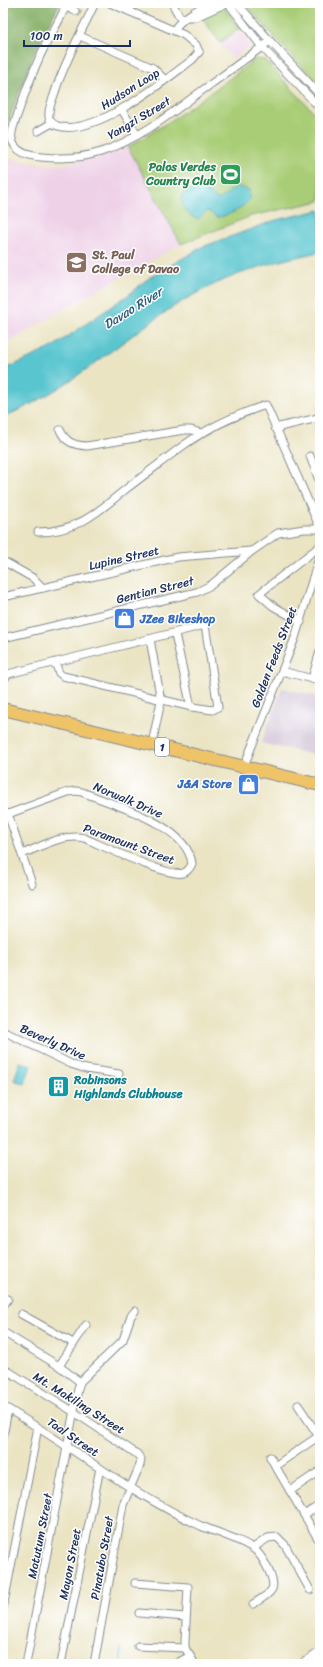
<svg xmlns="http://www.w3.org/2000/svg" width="323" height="1667" font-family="Sriracha,sans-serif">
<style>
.built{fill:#eed0e7}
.industrial{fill:#ccbed3}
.green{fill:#a9cd76;stroke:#627e6a}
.forest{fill:#86b067;stroke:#507062}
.water{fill:#58c5cf;stroke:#3a7a96}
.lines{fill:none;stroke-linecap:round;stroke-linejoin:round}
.stream{stroke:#58c5cf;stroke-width:2}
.minor-tunnel{stroke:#c1c0af;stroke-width:7;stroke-dasharray:7 3.5;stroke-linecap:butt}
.minor-casing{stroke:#828a90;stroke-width:9}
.tertiary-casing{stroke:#828a90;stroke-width:11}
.trunk-casing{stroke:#828a90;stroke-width:14}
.minor{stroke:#fff;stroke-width:7}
.tertiary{stroke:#fff;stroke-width:9}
.trunk{stroke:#efc469;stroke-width:12}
.labels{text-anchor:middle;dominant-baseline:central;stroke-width:3;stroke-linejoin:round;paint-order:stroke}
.shield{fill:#fff;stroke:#5f6d8e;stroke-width:1}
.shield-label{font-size:11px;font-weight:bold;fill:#1b2f5e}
.street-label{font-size:12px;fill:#1b2f5e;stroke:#fff}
.leisure-label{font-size:12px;font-weight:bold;fill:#27864d;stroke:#fff;text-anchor:end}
.education-label{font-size:12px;font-weight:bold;fill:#785e54;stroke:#fff;text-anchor:start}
.shop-label{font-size:12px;font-weight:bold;fill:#366cbe;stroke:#fff;text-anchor:start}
.culture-label{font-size:12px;font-weight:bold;fill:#0d838f;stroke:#fff;text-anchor:start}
.water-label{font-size:13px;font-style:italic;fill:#2d5c80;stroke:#fff}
</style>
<rect width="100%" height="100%" fill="#fff"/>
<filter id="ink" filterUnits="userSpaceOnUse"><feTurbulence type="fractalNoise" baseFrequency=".025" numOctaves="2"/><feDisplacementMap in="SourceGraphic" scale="8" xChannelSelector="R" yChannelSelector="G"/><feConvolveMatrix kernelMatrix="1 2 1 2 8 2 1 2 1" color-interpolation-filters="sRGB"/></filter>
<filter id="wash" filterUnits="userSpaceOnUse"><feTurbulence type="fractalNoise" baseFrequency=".012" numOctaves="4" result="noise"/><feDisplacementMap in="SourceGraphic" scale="16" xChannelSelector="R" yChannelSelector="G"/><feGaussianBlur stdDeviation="0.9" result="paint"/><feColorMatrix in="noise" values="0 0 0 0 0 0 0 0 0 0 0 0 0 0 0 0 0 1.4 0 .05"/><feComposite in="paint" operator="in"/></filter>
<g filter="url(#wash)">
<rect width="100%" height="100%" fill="#eae4c3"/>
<!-- built -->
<g class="built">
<path d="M239,29L251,45L233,59L220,43Z"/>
<path d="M128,147L181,244L57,313L13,340L3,344V157L30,163L60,165L97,158Z"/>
</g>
<!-- industrial -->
<path class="industrial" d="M282,688L320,697V756L261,743Z"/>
<!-- green -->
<g class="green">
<path d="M195,3H221L239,29L220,43L203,19Z"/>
<path d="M245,3H320V86L274,37Z"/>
<path d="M255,59L265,60L320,119V201L251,216L181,244L128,147C173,121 214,91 255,59Z"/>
</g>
<!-- forest -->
<path class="forest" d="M3,3H60L35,51L20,90L6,129H3Z"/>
<!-- water -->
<g class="water">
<path d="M240,187L249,190L250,198C244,208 228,217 216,217L210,212L207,211L198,219C188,217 183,208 181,198L185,191C192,190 201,189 208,192C212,194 213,198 218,199C226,199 229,188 240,187Z"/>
<path d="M320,210V252C272,261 224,276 181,302C123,338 67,392 3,417V368L12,366L51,348L131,293L149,278L202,247L276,220Z"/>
<path d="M20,1062L31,1065L25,1084L14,1080Z"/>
</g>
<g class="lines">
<!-- stream -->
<path class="stream" d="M121,1664V1648"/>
</g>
</g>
<g filter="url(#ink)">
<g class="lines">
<!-- minor-tunnel -->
<path class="minor-tunnel" d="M75,11L81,14"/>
<defs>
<g id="minor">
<path d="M67,3C60,21 49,37 41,54C32,73 25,93 18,113C16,121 10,131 12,139C14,152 30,156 41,157C60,159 82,158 101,152C136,140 167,117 196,95C221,77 245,59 270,41"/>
<path d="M95,3C81,33 65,61 55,92C53,99 49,106 49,113C48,119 52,124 58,126C95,137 164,81 192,60L199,52"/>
<path d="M110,3L184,35L196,45L199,52"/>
<path d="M172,3L182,21"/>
<path d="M228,3L262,47L320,108"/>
<path d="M237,3L270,41L320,95"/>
<path d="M66,7L75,11"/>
<path d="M129,11L133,3"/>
<path d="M188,17H196L227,3"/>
<path d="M174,30C182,17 198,9 211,3"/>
<path d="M80,36L153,68L165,80"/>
<path d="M122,110L137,135"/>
<path d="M38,131L52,123"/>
<path d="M275,428L318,418"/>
<path d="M60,430C66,443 74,445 87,446L184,430H191L201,433"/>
<path d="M310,456L320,483"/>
<path d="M38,532C77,532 98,512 126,489C146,474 165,459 184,445C209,427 238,414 266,405L320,528"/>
<path d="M3,561L33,578L43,588"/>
<path d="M3,597L178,557L251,551"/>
<path d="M301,622L273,606L259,594L320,546"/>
<path d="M175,634L191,707"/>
<path d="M3,638L197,592L211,585L252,551L278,533L304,529H320"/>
<path d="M150,639L161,701L152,744"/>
<path d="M282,671L320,681"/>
<path d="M312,679L320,651"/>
<path d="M3,681L8,674L205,625L218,707L213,710L192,707L63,676L59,673L55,662"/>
<path d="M244,766L295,638L320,554"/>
<path d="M3,813L8,814L68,792L76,791L82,792C114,805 188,825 192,864C190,868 187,872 183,873C169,878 101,845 84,838C64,833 40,847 22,854"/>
<path d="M8,814L32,884"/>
<path d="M3,1031L71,1064L86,1069L119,1074"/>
<path d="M3,1306L8,1299"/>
<path d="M21,1314L73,1343"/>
<path d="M3,1332L59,1366L80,1382"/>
<path d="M59,1366L86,1325"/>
<path d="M3,1368L74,1412L137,1454L141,1459L140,1465L123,1505L94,1664"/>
<path d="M298,1405L320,1438"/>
<path d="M3,1406C69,1445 131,1494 201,1526C215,1532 250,1542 258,1553C264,1560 276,1581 272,1589C268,1596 259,1600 253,1604"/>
<path d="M3,1437L8,1409"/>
<path d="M270,1457L320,1542"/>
<path d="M275,1466L319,1436"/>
<path d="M290,1491L320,1471"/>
<path d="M304,1515L320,1505"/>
<path d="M253,1548L268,1538L277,1537L285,1545L310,1590"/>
<path d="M135,1583L188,1587L185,1641V1648L195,1664"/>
<path d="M3,1608L38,1427"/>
<path d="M139,1613L185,1617"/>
<path d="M138,1646L185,1648"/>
<path d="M26,1664L78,1389L80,1382L123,1340L131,1316L135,1311"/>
<path d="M61,1664L100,1468"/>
<path d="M175,1664L190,1656"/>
</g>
<path id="tertiary" d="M303,1664L320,1653"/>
<path id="trunk" d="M3,709L320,785"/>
</defs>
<!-- minor casing -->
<use href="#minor" class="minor-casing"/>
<!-- tertiary casing -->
<use href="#tertiary" class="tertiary-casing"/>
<!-- trunk casing -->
<use href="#trunk" class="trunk-casing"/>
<!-- minor -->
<use href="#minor" class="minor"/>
<!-- tertiary -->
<use href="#tertiary" class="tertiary"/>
<!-- trunk -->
<use href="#trunk" class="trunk"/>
</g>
</g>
<!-- icons -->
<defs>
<symbol id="stadium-square" viewBox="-11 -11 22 22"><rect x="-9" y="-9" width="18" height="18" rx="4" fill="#2e9e5b" stroke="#fff"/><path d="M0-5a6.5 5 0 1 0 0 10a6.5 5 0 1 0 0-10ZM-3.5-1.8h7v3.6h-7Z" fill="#fff"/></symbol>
<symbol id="university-square" viewBox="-11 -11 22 22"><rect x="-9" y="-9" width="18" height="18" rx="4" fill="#8d6e63" stroke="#fff"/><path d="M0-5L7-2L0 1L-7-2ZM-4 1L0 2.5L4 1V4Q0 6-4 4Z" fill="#fff"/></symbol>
<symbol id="shop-square" viewBox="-11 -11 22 22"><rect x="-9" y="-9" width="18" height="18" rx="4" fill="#3f7fe0" stroke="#fff"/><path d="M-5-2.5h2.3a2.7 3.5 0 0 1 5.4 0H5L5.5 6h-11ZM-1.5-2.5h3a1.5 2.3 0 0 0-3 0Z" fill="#fff"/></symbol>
<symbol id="building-square" viewBox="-11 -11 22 22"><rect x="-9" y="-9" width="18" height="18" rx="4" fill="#0f9aa8" stroke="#fff"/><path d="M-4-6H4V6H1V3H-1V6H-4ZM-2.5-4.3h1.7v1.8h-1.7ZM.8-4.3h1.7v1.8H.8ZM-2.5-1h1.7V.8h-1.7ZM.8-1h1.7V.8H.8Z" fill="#fff"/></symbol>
</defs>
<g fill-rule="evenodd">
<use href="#stadium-square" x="218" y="162" width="25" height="25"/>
<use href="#university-square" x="64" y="250" width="25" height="25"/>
<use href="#shop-square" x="112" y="606" width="25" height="25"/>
<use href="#shop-square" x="236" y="772" width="25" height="25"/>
<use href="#building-square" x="46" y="1074" width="25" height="25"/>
</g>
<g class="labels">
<!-- shield labels -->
<rect class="shield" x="155" y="738" width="14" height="18" rx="3"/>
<g class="shield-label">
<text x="162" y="747">1</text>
</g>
<!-- street labels -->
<g class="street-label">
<text transform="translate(130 89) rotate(-32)">Hudson Loop</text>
<text transform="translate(139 118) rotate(-31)">Yangzi Street</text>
<text transform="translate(124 558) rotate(-13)">Lupine Street</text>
<text transform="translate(155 590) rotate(-14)">Gentian Street</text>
<text transform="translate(274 657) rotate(-69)">Golden Feeds Street</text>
<text transform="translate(128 800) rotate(23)">Norwalk Drive</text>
<text transform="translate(129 844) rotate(20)">Paramount Street</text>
<text transform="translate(53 1042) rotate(24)">Beverly Drive</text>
<text transform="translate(79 1403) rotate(32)">Mt. Makiling Street</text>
<text transform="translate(73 1437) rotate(34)">Taal Street</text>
<text transform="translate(40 1536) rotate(-79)">Matutum Street</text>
<text transform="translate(102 1558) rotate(-80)">Pinatubo Street</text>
<text transform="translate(70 1564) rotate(-79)">Mayon Street</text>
</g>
<!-- leisure labels -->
<g class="leisure-label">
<text x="216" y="167">Palos Verdes<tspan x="216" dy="14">Country Club</tspan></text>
</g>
<!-- education labels -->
<g class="education-label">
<text x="92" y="255">St. Paul<tspan x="92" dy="14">College of Davao</tspan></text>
</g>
<!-- shop labels -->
<g class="shop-label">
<text x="140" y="619">JZee Bikeshop</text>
<text x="232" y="784" text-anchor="end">J&amp;A Store</text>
</g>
<!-- culture labels -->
<g class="culture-label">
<text x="74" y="1080">Robinsons<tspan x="74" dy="14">Highlands Clubhouse</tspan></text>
</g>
<!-- water labels -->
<g class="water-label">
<text transform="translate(133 308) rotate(-32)">Davao River</text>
</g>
</g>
<!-- margin -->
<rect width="323" height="1667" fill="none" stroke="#fff" stroke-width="16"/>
<!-- scale -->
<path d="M24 40v6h106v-6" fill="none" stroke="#1b2f5e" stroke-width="2"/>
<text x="30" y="40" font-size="12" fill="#1b2f5e" stroke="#ffffff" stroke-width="3" paint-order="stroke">100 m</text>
</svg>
